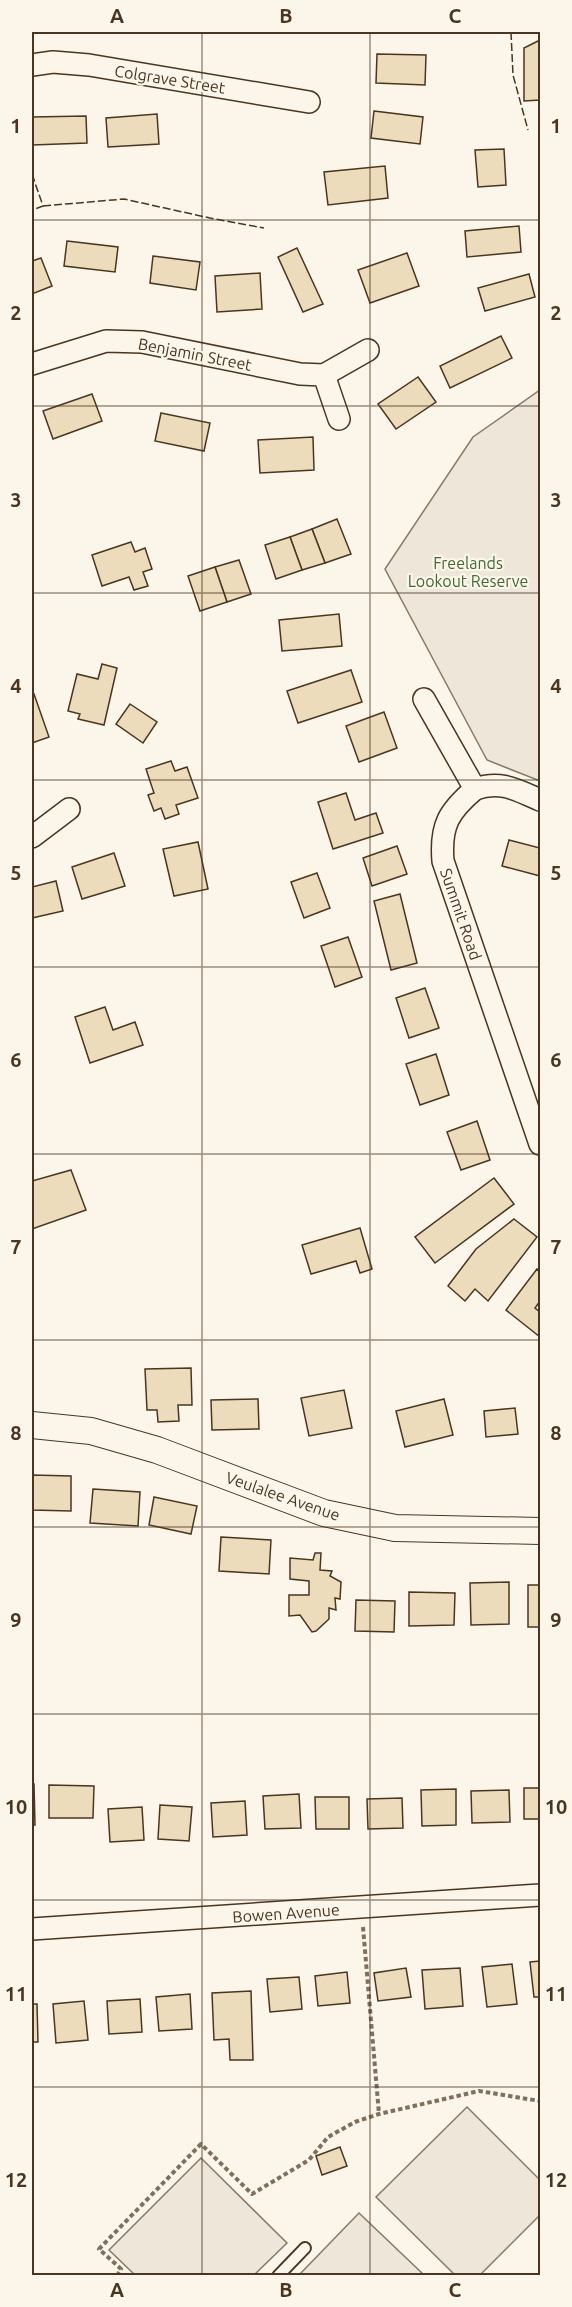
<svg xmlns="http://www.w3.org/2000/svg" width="572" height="2307" font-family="Ubuntu,sans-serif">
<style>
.green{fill:#ede6d9;stroke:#887966;stroke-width:1.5}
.building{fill:#ecdcbc;stroke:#4a3520;stroke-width:1.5}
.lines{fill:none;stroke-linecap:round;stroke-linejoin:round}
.service-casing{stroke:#4a3520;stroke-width:14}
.minor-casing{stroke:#4a3520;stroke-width:24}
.tertiary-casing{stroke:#4a3520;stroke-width:28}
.path{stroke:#7f6f5c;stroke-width:4;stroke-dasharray:4.5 3;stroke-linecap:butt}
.service{stroke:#fbf6e9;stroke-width:10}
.minor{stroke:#fbf6e9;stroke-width:21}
.tertiary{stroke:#fbf6e9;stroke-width:26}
.fence{stroke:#4a3520;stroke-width:1.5;stroke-dasharray:8 3;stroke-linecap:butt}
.grid{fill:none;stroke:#4a3520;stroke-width:1.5;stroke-opacity:0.55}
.labels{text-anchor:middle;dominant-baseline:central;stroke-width:4.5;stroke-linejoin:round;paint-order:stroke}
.street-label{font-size:16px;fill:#4a3520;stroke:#fbf6e9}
.park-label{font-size:16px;fill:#436837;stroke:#fbf6e9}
.neatline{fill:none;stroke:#4a3520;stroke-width:2}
.grid-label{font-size:20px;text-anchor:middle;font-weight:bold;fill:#4a3520}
</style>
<rect width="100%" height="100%" fill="#fbf6e9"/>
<!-- green -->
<g class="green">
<path d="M540,390V781L487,760L385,569L473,437Z"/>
<path d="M467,2107L540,2180V2215L480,2275H455L376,2197Z"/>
<path d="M201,2158L287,2243L254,2275H135L109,2250Z"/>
<path d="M359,2213L424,2275H299Z"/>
</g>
<!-- building -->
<g class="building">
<path d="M540,40V100L524,101V48Z"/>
<path d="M377,54L426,55L425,85L376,83Z"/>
<path d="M374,111L423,117L420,144L371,138Z"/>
<path d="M157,114L159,144L108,147L106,118Z"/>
<path d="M86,116L87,143L32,145V117Z"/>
<path d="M504,149L506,185L478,187L475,150Z"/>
<path d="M385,166L388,198L328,205L324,172Z"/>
<path d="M519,226L521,252L467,257L465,231Z"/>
<path d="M67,241L118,247L115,272L64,266Z"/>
<path d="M297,248L323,304L303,312L278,257Z"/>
<path d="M407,253L419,286L370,303L358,270Z"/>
<path d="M153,256L200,262L196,290L150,283Z"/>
<path d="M41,258L52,286L32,294V261Z"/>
<path d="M260,273L262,309L217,312L215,276Z"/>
<path d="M529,274L535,297L485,311L478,288Z"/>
<path d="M501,336L512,358L450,388L440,366Z"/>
<path d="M418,377L436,402L396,429L378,404Z"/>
<path d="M92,394L102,421L53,439L43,411Z"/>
<path d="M161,413L210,423L204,451L155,441Z"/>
<path d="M313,437L314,470L260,473L258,440Z"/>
<path d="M337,519L351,554L325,563L312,529Z"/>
<path d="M312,529L325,563L302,570L290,537Z"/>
<path d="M290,537L302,570L276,579L265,545Z"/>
<path d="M131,542L135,552L145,548L152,569L143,572L148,586L134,590L129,577L102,586L92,555Z"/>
<path d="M239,560L251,594L227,602L215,567Z"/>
<path d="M215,567L227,602L200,611L188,576Z"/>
<path d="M339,614L342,646L282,651L279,620Z"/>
<path d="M102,664L117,668L104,725L78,719L80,714L68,711L77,674L98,679Z"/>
<path d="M351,670L362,702L298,723L287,691Z"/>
<path d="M34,694L49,737L32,743V695Z"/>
<path d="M130,704L157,722L143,743L116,724Z"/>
<path d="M384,712L397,748L359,762L346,726Z"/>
<path d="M171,761L175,771L187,767L198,798L176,805L179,814L165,819L161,808L154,811L148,795L154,793L146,769Z"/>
<path d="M346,793L355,820L376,813L383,833L333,849L318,802Z"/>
<path d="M509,840L540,848V876L502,866Z"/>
<path d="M198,842L208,889L174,896L163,849Z"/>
<path d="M397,846L407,874L372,886L363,858Z"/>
<path d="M114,853L125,886L82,899L72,867Z"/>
<path d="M317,873L330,908L304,918L291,882Z"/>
<path d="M56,881L63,911L32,918V887Z"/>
<path d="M400,894L417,963L391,970L374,901Z"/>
<path d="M348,937L362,977L335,987L321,946Z"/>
<path d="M425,988L439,1028L409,1038L396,998Z"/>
<path d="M105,1007L113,1030L135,1022L143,1045L90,1063L75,1017Z"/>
<path d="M436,1054L449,1095L420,1105L406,1064Z"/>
<path d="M477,1121L490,1160L461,1170L447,1132Z"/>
<path d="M71,1170L86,1210L32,1229V1181Z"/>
<path d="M494,1178L514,1204L435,1263L415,1237Z"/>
<path d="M514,1219L537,1237L488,1301L475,1289L465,1301L448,1286L476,1249Z"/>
<path d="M360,1228L372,1269L360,1273L356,1261L311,1274L302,1245Z"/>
<path d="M537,1269L540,1272V1301L535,1308L540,1312V1337L506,1310Z"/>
<path d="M191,1368L192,1405H178L179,1421L158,1422L157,1410H147L145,1369Z"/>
<path d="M344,1390L352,1428L309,1436L301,1398Z"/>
<path d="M258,1399L259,1429L212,1430L211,1400Z"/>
<path d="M444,1399L453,1435L405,1447L396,1411Z"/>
<path d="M515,1408L518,1434L486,1437L484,1411Z"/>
<path d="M32,1475L71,1476V1511L32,1510Z"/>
<path d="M93,1489L140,1492L138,1526L90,1523Z"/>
<path d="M154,1497L197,1506L191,1534L149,1525Z"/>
<path d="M221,1537L271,1540L269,1574L219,1571Z"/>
<path d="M315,1553H321L320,1570L332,1571L330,1576L341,1582L340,1599L335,1598L336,1610L329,1608V1619L316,1631L312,1632L300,1615L289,1616V1595H309V1581L290,1579V1558L313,1560Z"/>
<path d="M509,1582V1624L471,1625L470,1583Z"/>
<rect x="528" y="1585" width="12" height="42"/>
<path d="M409,1592L455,1593L454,1625L409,1626Z"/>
<path d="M356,1600L395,1601L394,1632L355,1631Z"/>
<path d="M32,1784H34L35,1825H32Z"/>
<path d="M49,1785L94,1786L93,1818H49Z"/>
<rect x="524" y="1788" width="16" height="31"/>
<path d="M456,1789V1825L422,1826L421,1790Z"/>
<path d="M509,1790L510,1822L472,1823L471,1791Z"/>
<path d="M299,1794L301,1828L265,1829L263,1796Z"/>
<path d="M315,1797H349V1829H316Z"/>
<path d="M402,1798L403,1828L368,1829L367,1799Z"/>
<path d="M245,1801L247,1835L213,1837L211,1803Z"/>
<path d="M160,1805L192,1807L189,1841L158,1839Z"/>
<path d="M142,1807L144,1840L110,1842L108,1809Z"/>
<path d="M540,1961V1997H534L530,1962Z"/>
<path d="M512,1964L517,2004L487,2007L482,1967Z"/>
<path d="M406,1968L411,1997L378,2001L374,1973Z"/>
<path d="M460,1968L463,2006L425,2009L422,1970Z"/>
<path d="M347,1972L350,2003L318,2006L315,1976Z"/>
<path d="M299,1977L302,2009L270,2012L267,1979Z"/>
<path d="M251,1991L253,2060H230L229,2039L214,2040L212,1993Z"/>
<path d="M190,1994L192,2029L159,2031L156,1997Z"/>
<path d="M140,1999L142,2032L109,2034L107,2001Z"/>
<path d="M84,2001L88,2040L56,2043L53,2004Z"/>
<path d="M32,2004H37L38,2042H32Z"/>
<path d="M340,2147L347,2166L322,2175L316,2156Z"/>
</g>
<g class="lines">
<defs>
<path id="service" d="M278,2276L305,2248"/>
<g id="minor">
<path d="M32,65L53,62L89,65L309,102"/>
<path d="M32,364L106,341L142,342L300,374L324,375L339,419"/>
<path d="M324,375L368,350"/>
<path d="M424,699L475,789C449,811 440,825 443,861L540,1144"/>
<path d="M475,789C501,780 517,790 540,800"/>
<path d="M32,837L69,809"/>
<path d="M32,1929L540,1895"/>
</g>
<path id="tertiary" d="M32,1425L91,1431L157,1450L324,1513L395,1528L540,1531"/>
</defs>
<!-- service casing -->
<use href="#service" class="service-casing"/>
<!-- minor casing -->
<use href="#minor" class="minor-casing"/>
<!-- tertiary casing -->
<use href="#tertiary" class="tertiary-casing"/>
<!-- path -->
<g class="path">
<path d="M363,1927L379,2114"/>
<path d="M117,2276L121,2269L99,2249L201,2144L252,2194L309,2160L328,2137L355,2122L379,2114L479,2091L540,2101"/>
</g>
<!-- service -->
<use href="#service" class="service"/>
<!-- minor -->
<use href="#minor" class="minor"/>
<!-- tertiary -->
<use href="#tertiary" class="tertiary"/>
<!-- fence -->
<g class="fence">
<path d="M511,32L513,75L528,130"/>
<path d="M32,174L43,206L32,210"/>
<path d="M43,206L124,199L210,218L264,228"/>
</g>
</g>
<!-- grid -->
<path class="grid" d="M202,32V2276M370,32V2276M32,220H540M32,406H540M32,593H540M32,780H540M32,967H540M32,1154H540M32,1340H540M32,1527H540M32,1714H540M32,1900H540M32,2087H540"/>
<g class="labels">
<!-- street labels -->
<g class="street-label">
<text transform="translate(170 79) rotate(9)">Colgrave Street</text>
<text transform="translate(195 354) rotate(11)">Benjamin Street</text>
<text transform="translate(461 914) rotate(71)">Summit Road</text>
<text transform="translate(283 1496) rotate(19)">Veulalee Avenue</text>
<text transform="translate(286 1913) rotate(-4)">Bowen Avenue</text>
</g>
<!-- park labels -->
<g class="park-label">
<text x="468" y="563">Freelands<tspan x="468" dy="18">Lookout Reserve</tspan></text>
</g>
</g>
<!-- border -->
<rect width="572" height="2307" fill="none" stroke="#fbf6e9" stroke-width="66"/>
<rect x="33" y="33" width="506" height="2241" class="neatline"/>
<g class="grid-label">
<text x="117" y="23">A</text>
<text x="286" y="23">B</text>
<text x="455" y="23">C</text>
<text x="16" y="133">1</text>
<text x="556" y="133">1</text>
<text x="16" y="320">2</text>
<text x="556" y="320">2</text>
<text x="16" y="507">3</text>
<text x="556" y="507">3</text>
<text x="16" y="693">4</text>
<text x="556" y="693">4</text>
<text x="16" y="880">5</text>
<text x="556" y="880">5</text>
<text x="16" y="1067">6</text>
<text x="556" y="1067">6</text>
<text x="16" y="1254">7</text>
<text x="556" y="1254">7</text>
<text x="16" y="1440">8</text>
<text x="556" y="1440">8</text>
<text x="16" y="1627">9</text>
<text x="556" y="1627">9</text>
<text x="16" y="1814">10</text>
<text x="556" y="1814">10</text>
<text x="16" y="2001">11</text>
<text x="556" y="2001">11</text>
<text x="16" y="2187">12</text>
<text x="556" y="2187">12</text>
<text x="117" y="2297">A</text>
<text x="286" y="2297">B</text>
<text x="455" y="2297">C</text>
</g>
</svg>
